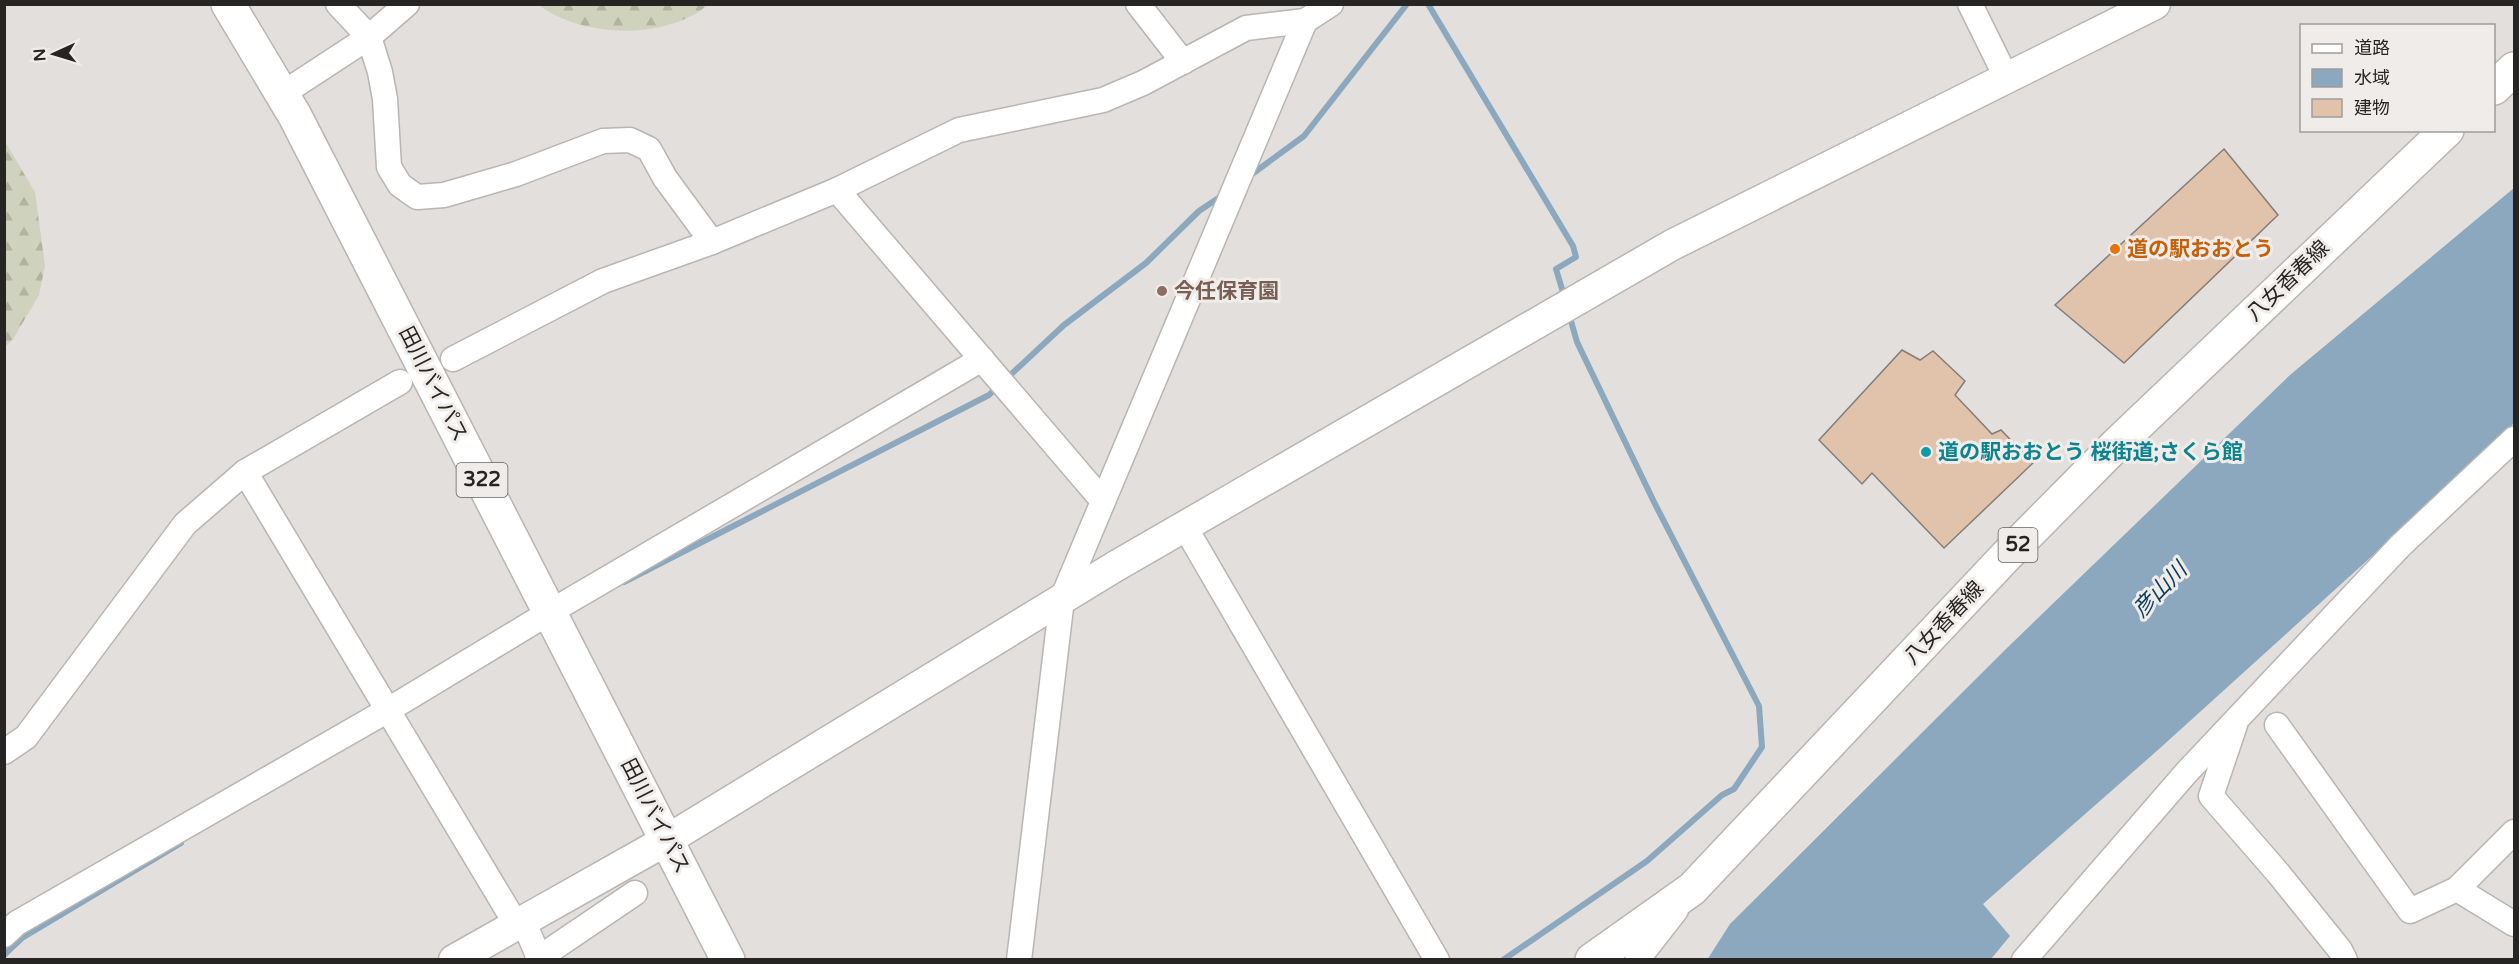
<svg xmlns="http://www.w3.org/2000/svg" width="2519" height="964" font-family="'Varela Round','Noto Sans JP',sans-serif">
<style>
.forest{fill:url(#forest-firs)}
.water{fill:#8ba8be}
.lines{fill:none;stroke-linecap:round;stroke-linejoin:round}
.stream{stroke:#8ba8be;stroke-width:6}
.building{fill:#e1c3ac;stroke:#817e7b;stroke-width:1.5}
.minor-casing{stroke:#b8b5b2;stroke-width:27}
.tertiary-casing{stroke:#b8b5b2;stroke-width:33}
.primary-casing{stroke:#b8b5b2;stroke-width:36}
.trunk-casing{stroke:#b8b5b2;stroke-width:36}
.minor{stroke:#fff;stroke-width:24}
.tertiary{stroke:#fff;stroke-width:30}
.primary{stroke:#fff;stroke-width:33}
.trunk{stroke:#fff;stroke-width:33}
.food-dot{fill:#e8710a;stroke:#f0ecea;stroke-width:2}
.education-dot{fill:#8d6e63;stroke:#f0ecea;stroke-width:2}
.culture-dot{fill:#0f9aa8;stroke:#f0ecea;stroke-width:2}
.labels{text-anchor:middle;dominant-baseline:central;stroke-width:6;stroke-linejoin:round;paint-order:stroke}
.shield{fill:#f0ecea;stroke:#63615f;stroke-width:1.5}
.shield-label{font-size:20px;font-weight:bold;fill:#272524}
.food-label{font-size:21px;font-weight:bold;fill:#c56008;stroke:#f0ecea;text-anchor:start}
.street-label{font-size:21px;fill:#272524;stroke:#f0ecea}
.education-label{font-size:21px;font-weight:bold;fill:#785e54;stroke:#f0ecea;text-anchor:start}
.culture-label{font-size:21px;font-weight:bold;fill:#0d838f;stroke:#f0ecea;text-anchor:start}
.water-label{font-size:22px;font-style:italic;fill:#093d5d;stroke:#f0ecea}
</style>
<defs>
<pattern id="forest-firs" width="22" height="20" patternUnits="userSpaceOnUse" patternTransform="scale(1.5)"><rect width="22" height="20" fill="#cfd2bc"/><path d="M5 1l3.5 6h-7zM16 11l3.5 6h-7z" fill="#b2b4a1"/></pattern>
</defs>
<rect width="100%" height="100%" fill="#e3dfdc"/>
<!-- forest -->
<g class="forest">
<path d="M539,5H708C702,9 696,14 689,17C646,39 577,34 539,5Z"/>
<path d="M4,140L35,192L45,266L39,295L13,339L5,347Z"/>
</g>
<!-- water -->
<path class="water" d="M2514,188V423L2488,451L2159,749L1983,904L2010,936L1991,959L1707,960L1730,924L2008,647L2290,375Z"/>
<g class="lines">
<!-- stream -->
<g class="stream">
<path d="M1428,4L1573,246L1576,257L1556,269L1565,299"/>
<path d="M1248,177L1304,136L1407,4"/>
<path d="M1005,380L1064,325L1146,263L1199,211L1223,195"/>
<path d="M624,582L989,395L997,387"/>
<path d="M4,955L22,938L181,843"/>
<path d="M1503,960L1647,861L1722,795L1734,789L1762,747L1759,706L1654,502L1577,342L1569,314"/>
</g>
</g>
<!-- building -->
<g class="building">
<path d="M2224,149L2278,215L2124,363L2055,305Z"/>
<path d="M1902,350L1920,360L1933,351L1965,381L1955,395L1992,434L2001,430L2033,463L1944,548L1872,473L1862,484L1819,440Z"/>
</g>
<g class="lines">
<defs>
<g id="minor">
<path d="M338,4L369,37L380,72L385,99L389,167L400,185L417,197L444,195L516,174L603,141L630,140L649,149L665,178L712,242"/>
<path d="M1138,4L1183,62"/>
<path d="M1970,4L2007,79"/>
<path d="M282,94L369,37L407,4"/>
<path d="M837,190L1103,501"/>
<path d="M453,359L603,281L712,242L837,190L959,130L1103,100L1143,83L1246,28L1305,21L1331,4"/>
<path d="M245,472L516,924"/>
<path d="M1185,527L1437,960"/>
<path d="M2235,725L2211,796L2278,873L2340,950L2345,960"/>
<path d="M2277,725L2410,911L2457,889L2514,924"/>
<path d="M4,752L26,737L185,524L245,472L400,382"/>
<path d="M2457,889L2514,832"/>
<path d="M523,920L539,958L537,960"/>
<path d="M4,935L17,923L388,710L550,612L982,359"/>
<path d="M539,958L635,893"/>
<path d="M1019,960L1062,599L1305,21"/>
<path d="M1637,960L1676,910"/>
<path d="M2024,960L2186,773L2400,546L2514,439"/>
</g>
<path id="tertiary" d="M454,960L667,840L1116,566L1672,245L2155,4"/>
<g id="primary">
<path d="M2494,88L2514,69"/>
<path d="M1592,960L1692,889L2008,554L2116,445L2447,130"/>
</g>
<path id="trunk" d="M228,4L295,116L728,960"/>
</defs>
<!-- minor casing -->
<use href="#minor" class="minor-casing"/>
<!-- tertiary casing -->
<use href="#tertiary" class="tertiary-casing"/>
<!-- primary casing -->
<use href="#primary" class="primary-casing"/>
<!-- trunk casing -->
<use href="#trunk" class="trunk-casing"/>
<!-- minor -->
<use href="#minor" class="minor"/>
<!-- tertiary -->
<use href="#tertiary" class="tertiary"/>
<!-- primary -->
<use href="#primary" class="primary"/>
<!-- trunk -->
<use href="#trunk" class="trunk"/>
</g>
<!-- markers -->
<circle class="food-dot" cx="2115" cy="249" r="6"/>
<circle class="education-dot" cx="1162" cy="291" r="6"/>
<circle class="culture-dot" cx="1926" cy="452" r="6"/>
<g class="labels">
<!-- shield labels -->
<g class="shield">
<rect x="456.5" y="463" width="51" height="34" rx="4.5"/>
<rect x="1998.5" y="528" width="39" height="34" rx="4.5"/>
</g>
<g class="shield-label">
<text x="482" y="480">322</text>
<text x="2018" y="545">52</text>
</g>
<!-- food labels -->
<g class="food-label">
<text x="2127" y="249">道の駅おおとう</text>
</g>
<!-- street labels -->
<g class="street-label">
<text transform="translate(2288 281) rotate(-44)">八女香春線</text>
<text transform="translate(433 384) rotate(63)">田川バイパス</text>
<text transform="translate(1944 623) rotate(-47)">八女香春線</text>
<text transform="translate(655 816) rotate(63)">田川バイパス</text>
</g>
<!-- education labels -->
<g class="education-label">
<text x="1174" y="291">今任保育園</text>
</g>
<!-- culture labels -->
<g class="culture-label">
<text x="1938" y="452">道の駅おおとう 桜街道;さくら館</text>
</g>
<!-- water labels -->
<g class="water-label">
<text transform="translate(2160 590) rotate(-46)">彦山川</text>
</g>
</g>
<!-- border -->
<rect width="2519" height="964" fill="none" stroke="#272524" stroke-width="12"/>
<!-- legend -->
<rect x="2300" y="24" width="195" height="108" fill="#f0ecea" stroke="#a09c9b" stroke-width="1.5"/>
<rect x="2312" y="44" width="30" height="9" fill="#ffffff" stroke="#a09c9b" stroke-width="1.5"/>
<text x="2354" y="54" font-size="18" fill="#272524">道路</text>
<rect x="2312" y="69" width="30" height="18" fill="#8ba8be" stroke="#a09c9b" stroke-width="1.5"/>
<text x="2354" y="84" font-size="18" fill="#272524">水域</text>
<rect x="2312" y="99" width="30" height="18" fill="#e1c3ac" stroke="#a09c9b" stroke-width="1.5"/>
<text x="2354" y="114" font-size="18" fill="#272524">建物</text>
<!-- north arrow -->
<g transform="translate(54 54) rotate(266)" stroke="#f0ecea" stroke-width="4.5" paint-order="stroke">
<path d="M0-4.5L10 22L0 15L-10 22Z" fill="#272524"/>
<text y="-9" font-size="16" font-weight="bold" text-anchor="middle" fill="#272524">N</text>
</g>
</svg>
